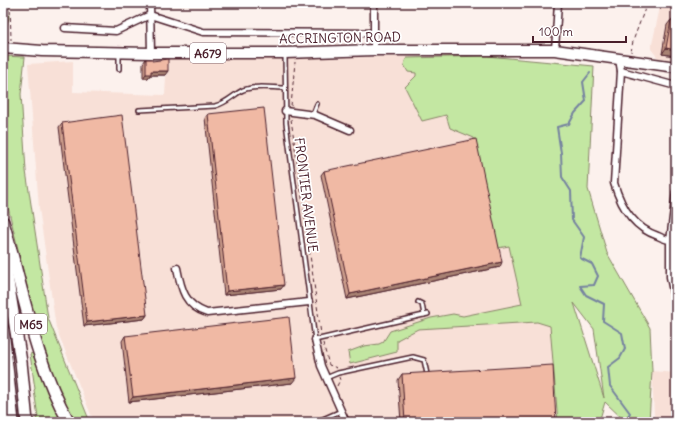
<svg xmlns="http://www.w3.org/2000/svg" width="679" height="425" font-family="Delius,sans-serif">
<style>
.built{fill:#f8e0d7}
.green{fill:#c3e7a2;stroke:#868366;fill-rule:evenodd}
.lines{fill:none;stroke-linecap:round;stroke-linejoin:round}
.stream{stroke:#7582a0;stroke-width:2}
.service-casing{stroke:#4a1f2b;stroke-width:6}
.minor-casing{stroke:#4a1f2b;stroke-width:9}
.primary-casing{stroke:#4a1f2b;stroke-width:13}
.motorway-casing{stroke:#4a1f2b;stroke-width:14}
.path{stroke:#4a1f2b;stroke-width:1;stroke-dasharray:4 3;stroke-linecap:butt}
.service{stroke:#fff;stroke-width:3}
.minor{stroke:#fff;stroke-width:6}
.primary{stroke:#fff;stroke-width:10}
.motorway{stroke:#fff;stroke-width:11}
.wall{fill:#ce9f8d;stroke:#4a1f2b}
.shaded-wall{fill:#a88273;stroke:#4a1f2b}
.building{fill:#f0b9a4;stroke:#4a1f2b}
.labels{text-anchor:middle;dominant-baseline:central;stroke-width:3.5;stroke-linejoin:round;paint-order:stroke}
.shield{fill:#fff;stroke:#80626b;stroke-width:1}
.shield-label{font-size:12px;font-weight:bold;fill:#4a1f2b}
.street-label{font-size:13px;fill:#4a1f2b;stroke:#fff}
</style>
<rect width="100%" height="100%" fill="#fcf1ed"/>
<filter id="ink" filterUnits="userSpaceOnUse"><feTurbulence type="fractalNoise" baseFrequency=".025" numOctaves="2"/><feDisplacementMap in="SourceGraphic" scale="8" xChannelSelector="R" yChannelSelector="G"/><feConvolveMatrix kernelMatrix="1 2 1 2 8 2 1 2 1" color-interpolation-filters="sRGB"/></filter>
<g filter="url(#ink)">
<!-- built -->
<g class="built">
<path d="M661,3H676V60L658,58L651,49Z"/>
<path d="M487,56L599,422H94L56,328L39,208L28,64L73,61V92L165,95L167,59Z"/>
<path d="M652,371L676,373V422H659L654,415Z"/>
</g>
<!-- green -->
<g class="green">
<path d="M3,3H8L9,18L3,36Z"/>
<path d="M3,56L25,57L21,94L26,171L48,318L90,422H73L56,384L35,320L6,199L3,181Z"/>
<path d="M487,56L594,66L588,189L607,253L650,328L652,371L649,422H626L605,402L599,422H558L550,326L537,322L418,329L397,340V352L350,364L348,352L364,346L379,344L383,342L390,331L431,318L453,314L463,316L522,304L509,246L498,248L474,138L450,128L446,115L422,121L405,87L416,76V73L408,72L404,65L405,61L407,58ZM574,303L594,329L604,398Z"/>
<path d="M33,353L62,422H37L36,417H38L34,390L35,389L30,354Z"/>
</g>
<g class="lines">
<!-- stream -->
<path class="stream" d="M590,73L583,82L586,101L575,113L569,124L557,127L561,153L562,177L571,191L572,220L584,237L580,258L592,264L598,276L594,285L580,286L586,295L604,304L603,321L622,333L625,349L620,358L608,367L610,386L630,413L624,422"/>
<defs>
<g id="service">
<path d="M285,55L286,123L315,340L428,314"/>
<path d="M119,69V55"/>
<path d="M139,110L215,106C227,103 233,95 243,90C256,85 272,88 285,88"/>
<path d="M313,114L317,104"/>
<path d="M418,302L422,304L424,315"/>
<path d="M326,378L338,373L413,357L424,360L427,374"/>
<path d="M316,422L341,411"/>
</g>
<g id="minor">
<path d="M150,3L151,53"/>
<path d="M65,28L116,31L150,15L203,32L374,33"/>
<path d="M374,50V3"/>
<path d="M555,50L558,3"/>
<path d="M619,59L621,71L614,183C621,207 634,228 658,236C664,239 669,241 676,240"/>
<path d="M621,71L676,86"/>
<path d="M285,111L315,115L350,130"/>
<path d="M676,192L670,241V277L676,306"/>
<path d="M177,268C181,289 185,306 207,313L309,302"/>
<path d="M315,340L321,366L346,422"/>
</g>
<path id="primary" d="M3,48L42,51L151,53H285L374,50H555L676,67"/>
<g id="motorway">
<path d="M3,222C23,288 34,361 69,422"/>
<path d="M3,251L21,362L27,422"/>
<path d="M3,330L13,422"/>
</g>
</defs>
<!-- service casing -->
<use href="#service" class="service-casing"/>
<!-- minor casing -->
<use href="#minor" class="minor-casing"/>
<!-- primary casing -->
<use href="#primary" class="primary-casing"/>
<!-- motorway casing -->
<use href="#motorway" class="motorway-casing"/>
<!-- path -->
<g class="path">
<path d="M10,3L11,40"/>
<path d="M631,52L633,41L647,3"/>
<path d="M291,106L295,62"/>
<path d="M291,119L321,334"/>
<path d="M323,343L329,365L337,368"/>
<path d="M337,386L340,380L339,377"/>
<path d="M351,417L354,422"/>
</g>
<!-- service -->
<use href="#service" class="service"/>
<!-- minor -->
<use href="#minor" class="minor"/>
<!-- primary -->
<use href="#primary" class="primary"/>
<!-- motorway -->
<use href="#motorway" class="motorway"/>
</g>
<!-- wall -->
<g class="wall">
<path d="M671,20L676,21V56L662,54L667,25Z"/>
<path d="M146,59L152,61L165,75H150L148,78H143V63Z"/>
<path d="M208,114L281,289L224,295L205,118Z"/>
<path d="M62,123L147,315L144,319L84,326L59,127Z"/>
<path d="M324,171L500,267L347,299L321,175Z"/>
<path d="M125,336L292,383L129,402L122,341Z"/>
<path d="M402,374L556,422H401L398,380Z"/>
</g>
<!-- shaded-wall -->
<g class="shaded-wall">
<path d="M666,48L676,50V56L662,54Z"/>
<path d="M151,71H168L165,75H150L148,78H143L146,74Z"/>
<path d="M502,262L500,267L347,299L350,294Z"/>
<path d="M284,285L281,289L224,295L227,291Z"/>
<path d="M147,315L144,319L84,326L87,322Z"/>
<path d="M296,378L292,383L129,402L133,397Z"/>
</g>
<!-- building -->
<g class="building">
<path d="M671,20L676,21V50L666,48Z"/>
<path d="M146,59H152V61L168,59V71H151V74H146Z"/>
<path d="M264,108L284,285L227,291L208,114Z"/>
<path d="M122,115L147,315L87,322L62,123Z"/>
<path d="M476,139L502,262L350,294L324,171Z"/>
<path d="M289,317L296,378L133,397L125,336Z"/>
<path d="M553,365L556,422H405L402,374Z"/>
</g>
</g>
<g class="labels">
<!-- shield labels -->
<g class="shield">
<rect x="190" y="43" width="36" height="20" rx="3"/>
<rect x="15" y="314" width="32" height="20" rx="3"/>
</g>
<g class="shield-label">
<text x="208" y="53">A679</text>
<text x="31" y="324">M65</text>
</g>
<!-- street labels -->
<g class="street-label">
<text transform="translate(340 38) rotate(-1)">ACCRINGTON ROAD</text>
<text transform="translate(306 195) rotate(83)">FRONTIER AVENUE</text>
</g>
</g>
<!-- margin -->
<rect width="679" height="425" fill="none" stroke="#fff" stroke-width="16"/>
<rect x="8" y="8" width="663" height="409" fill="none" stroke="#4a1f2b" stroke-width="1.5" filter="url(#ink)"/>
<!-- scale -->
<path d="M533 36v6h93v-6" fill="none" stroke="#4a1f2b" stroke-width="2"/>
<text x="539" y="36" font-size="12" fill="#4a1f2b" stroke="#ffffff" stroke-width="3" paint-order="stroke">100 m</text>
</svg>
